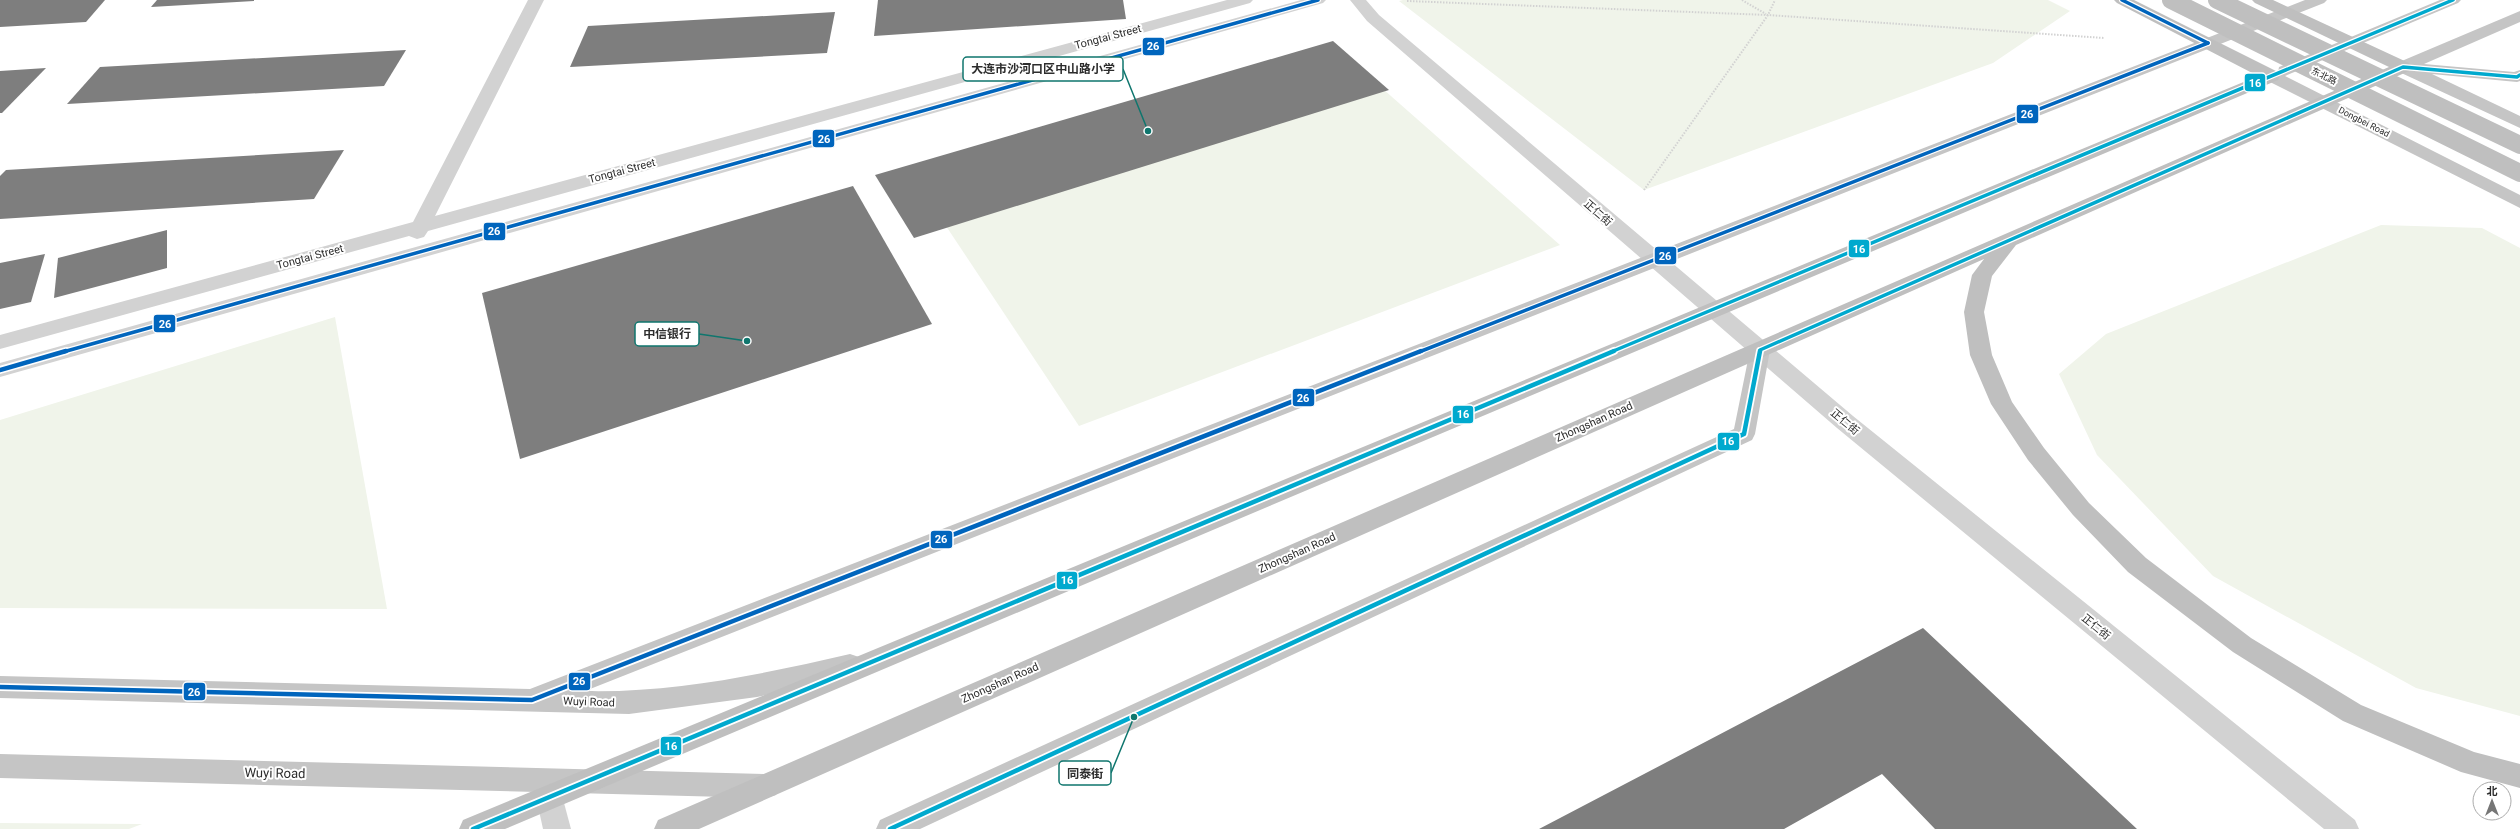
<svg xmlns="http://www.w3.org/2000/svg" width="2520" height="829" font-family="Roboto,'Noto Sans SC',sans-serif">
<style>
.green{fill:#f0f4ea}
.building{fill:#7e7e7e}
.lines{fill:none;stroke-linecap:round;stroke-linejoin:round}
.path{stroke:#d2d2d2;stroke-width:2;stroke-dasharray:1.5 1.5;stroke-linecap:butt}
.minor{fill:#d2d2d2;fill-rule:evenodd}
.major{fill:#c5c5c5;fill-rule:evenodd}
.highway{fill:#bfbfbf;fill-rule:evenodd}
.highway-bridge{stroke:#bfbfbf;stroke-width:18}
.bus-1-far1-casing{stroke:#fff;stroke-width:6}
.bus-1-casing{stroke:#fff;stroke-width:8}
.bus-2-far1-casing{stroke:#fff;stroke-width:6}
.bus-2-casing{stroke:#fff;stroke-width:8}
.bus-1-far1{stroke:#00a9ce;stroke-width:3.5}
.bus-1{stroke:#00a9ce;stroke-width:4.5}
.bus-2-far1{stroke:#0065bd;stroke-width:3.5}
.bus-2{stroke:#0065bd;stroke-width:4.5}
.labels{text-anchor:middle;dominant-baseline:central;stroke-width:4;stroke-linejoin:round;paint-order:stroke}
.far-street-label{font-size:9px;fill:#2d2d2d;stroke:#fff}
.street-label{font-size:11px;fill:#2d2d2d;stroke:#fff}
.near-street-label{font-size:13px;fill:#2d2d2d;stroke:#fff}
.leader{fill:none;stroke:#0f766e;stroke-width:1.5}
.callout-dot{fill:#0f766e;stroke:#fff;stroke-width:1.5}
.callout{fill:#fff;stroke:#0f766e;stroke-width:1.5}
.callout-label{font-size:12px;text-anchor:middle;font-weight:bold;fill:#2d2d2d}
.line-badge{stroke:#fff;stroke-width:1.5}
.badge-label{font-size:11px;text-anchor:middle;font-weight:bold;fill:#fff}
</style>
<rect width="100%" height="100%" fill="#fff"/>
<!-- green -->
<g class="green">
<path d="M1403,0H2048L2070,11L1993,63L1644,190L1399,1Z"/>
<path d="M1383,89L1560,245L1079,426L946,226Z"/>
<path d="M2381,225L2482,228L2520,248V716L2416,688L2213,576L2097,455L2059,374L2106,334Z"/>
<path d="M335,317L387,609L0,608V420Z"/>
<path d="M0,823L142,824L129,829H0Z"/>
</g>
<!-- building -->
<g class="building">
<path d="M0,0H105L86,22L0,27Z"/>
<path d="M157,0H254V1L151,7Z"/>
<path d="M878,0H1123L1126,19L874,36Z"/>
<path d="M835,12L827,53L570,67L588,26Z"/>
<path d="M1333,41L1389,90L914,238L875,175Z"/>
<path d="M406,50L384,86L67,104L100,67Z"/>
<path d="M46,68L2,113H0V71Z"/>
<path d="M344,150L314,199L0,219V176L6,170Z"/>
<path d="M853,186L932,324L520,459L482,293Z"/>
<path d="M167,230V268L54,298L58,258Z"/>
<path d="M45,254L31,302L0,309V263Z"/>
<path d="M1923,628L2137,829H1935L1882,774L1784,829H1539Z"/>
</g>
<g class="lines">
<!-- path -->
<g class="path">
<path d="M1742,0L1766,14"/>
<path d="M1407,1L1768,15L2104,38"/>
<path d="M1644,190L1768,15L1775,0"/>
</g>
<!-- minor -->
<g class="minor">
<path d="M528,0H544L435,216L1227,0H1253L1250,3L428,231L424,237L417,239L409,236L0,349V335L413,222Z"/>
<path d="M1301,0H1326L1323,3L0,377V363Z"/>
<path d="M1350,0H1366L1379,15L1853,416L2355,820L2359,829H2324L1837,428L1367,21Z"/>
<path d="M550,784L560,788L571,829H543L536,797L540,788Z"/>
</g>
<!-- major -->
<g class="major">
<path d="M2305,0H2327L2324,3L585,691C675,693 763,674 850,654L859,657L863,665L859,673L850,676L757,697L629,714L0,698V676L530,689Z"/>
<path d="M2440,0H2461L2458,3L2285,76L2520,195V208L2266,80L2264,76L2266,72H2278L2279,67Z"/>
<path d="M2520,11V22L2424,64L2514,72L2520,70V81L2517,82L2432,74L2520,116V128L2397,71L2395,67L2397,63Z"/>
<path d="M1760,343L1767,345L1770,350L1755,434L1752,440L920,829H876L880,820L1734,429L1750,350L1753,345Z"/>
<path d="M0,754L766,774L776,777L780,786L776,795L766,798L0,778Z"/>
</g>
<!-- highway -->
<g class="highway">
<path d="M2114,0H2134L2278,72L2280,76L2278,80L505,829H459L463,820L2258,76L2117,3Z"/>
<path d="M2252,0H2273L2409,63L2411,67L2409,71L2016,245L1992,276L1984,312L1992,355L2012,402L2044,448L2089,503L2146,558L2251,638L2361,705L2474,752L2520,764V788L2461,772L2343,721L2233,652L2128,572L2073,515L2028,460L1991,404L1970,355L1964,312L1972,275L1984,259L699,829H654L658,820L2389,67L2255,3Z"/>
</g>
<!-- highway-bridge -->
<g class="highway-bridge">
<path d="M2171,0L2520,173"/>
<path d="M2217,0L2520,145"/>
</g>
<defs>
<g id="bus-1-far1">
<path d="M1611,352L2453,0"/>
<path d="M1760,352V350L2403,67L2517,77L2520,75"/>
</g>
<g id="bus-1">
<path d="M473,829L1614,351"/>
<path d="M890,829L1744,434L1760,351"/>
</g>
<g id="bus-2-far1">
<path d="M2122,0L2208,43"/>
<path d="M63,352L1318,0"/>
<path d="M1419,352L2208,43"/>
</g>
<g id="bus-2">
<path d="M0,370L66,351"/>
<path d="M0,687L532,700L1421,351"/>
</g>
</defs>
<!-- bus-1-far1 casing -->
<use href="#bus-1-far1" class="bus-1-far1-casing"/>
<!-- bus-1 casing -->
<use href="#bus-1" class="bus-1-casing"/>
<!-- bus-2-far1 casing -->
<use href="#bus-2-far1" class="bus-2-far1-casing"/>
<!-- bus-2 casing -->
<use href="#bus-2" class="bus-2-casing"/>
<!-- bus-1-far1 -->
<use href="#bus-1-far1" class="bus-1-far1"/>
<!-- bus-1 -->
<use href="#bus-1" class="bus-1"/>
<!-- bus-2-far1 -->
<use href="#bus-2-far1" class="bus-2-far1"/>
<!-- bus-2 -->
<use href="#bus-2" class="bus-2"/>
</g>
<g class="labels">
<!-- far-street labels -->
<g class="far-street-label">
<text transform="translate(2324 76) rotate(26)">东北路</text>
<text transform="translate(2364 122) rotate(27)">Dongbei Road</text>
</g>
<!-- street labels -->
<g class="street-label">
<text transform="translate(1108 37) rotate(-15)">Tongtai Street</text>
<text transform="translate(622 171) rotate(-15)">Tongtai Street</text>
<text transform="translate(1598 213) rotate(41)">正仁街</text>
<text transform="translate(310 257) rotate(-15)">Tongtai Street</text>
<text transform="translate(1594 422) rotate(-24)">Zhongshan Road</text>
<text transform="translate(1845 422) rotate(40)">正仁街</text>
<text transform="translate(1297 553) rotate(-24)">Zhongshan Road</text>
<text transform="translate(2096 627) rotate(39)">正仁街</text>
<text transform="translate(1000 683) rotate(-24)">Zhongshan Road</text>
<text transform="translate(589 702) rotate(2)">Wuyi Road</text>
</g>
<!-- near-street labels -->
<g class="near-street-label">
<text transform="translate(275 773) rotate(1)">Wuyi Road</text>
</g>
</g>
<!-- callouts -->
<path class="leader" d="M1148 131L1123 69M747 341L699 334M1134 717L1111 773"/>
<g class="callout-dot">
<circle cx="1148" cy="131" r="4"/>
<circle cx="747" cy="341" r="4"/>
<circle cx="1134" cy="717" r="4"/>
</g>
<g class="callout">
<rect x="963" y="57" width="160" height="24" rx="4"/>
<rect x="635" y="322" width="64" height="24" rx="4"/>
<rect x="1059" y="761" width="52" height="24" rx="4"/>
</g>
<g class="callout-label">
<text x="1043" y="73">大连市沙河口区中山路小学</text>
<text x="667" y="338">中信银行</text>
<text x="1085" y="778">同泰街</text>
</g>
<g class="line-badge">
<rect x="1142" y="37" width="23" height="19" rx="4" fill="#0065bd"/>
<rect x="2244" y="73" width="22" height="19" rx="4" fill="#00a9ce"/>
<rect x="2016" y="104" width="23" height="20" rx="4" fill="#0065bd"/>
<rect x="812" y="129" width="23" height="19" rx="4" fill="#0065bd"/>
<rect x="483" y="222" width="23" height="19" rx="4" fill="#0065bd"/>
<rect x="1848" y="239" width="22" height="19" rx="4" fill="#00a9ce"/>
<rect x="1654" y="246" width="23" height="19" rx="4" fill="#0065bd"/>
<rect x="153" y="314" width="23" height="19" rx="4" fill="#0065bd"/>
<rect x="1292" y="388" width="23" height="19" rx="4" fill="#0065bd"/>
<rect x="1452" y="405" width="22" height="19" rx="4" fill="#00a9ce"/>
<rect x="1717" y="432" width="23" height="19" rx="4" fill="#00a9ce"/>
<rect x="930" y="530" width="23" height="19" rx="4" fill="#0065bd"/>
<rect x="1056" y="571" width="22" height="19" rx="4" fill="#00a9ce"/>
<rect x="568" y="672" width="23" height="19" rx="4" fill="#0065bd"/>
<rect x="183" y="682" width="23" height="19" rx="4" fill="#0065bd"/>
<rect x="660" y="736" width="22" height="20" rx="4" fill="#00a9ce"/>
</g>
<g class="badge-label">
<text x="1153" y="50">26</text>
<text x="2255" y="87">16</text>
<text x="2027" y="118">26</text>
<text x="824" y="143">26</text>
<text x="494" y="235">26</text>
<text x="1859" y="253">16</text>
<text x="1665" y="260">26</text>
<text x="165" y="328">26</text>
<text x="1303" y="402">26</text>
<text x="1463" y="418">16</text>
<text x="1728" y="445">16</text>
<text x="941" y="543">26</text>
<text x="1067" y="584">16</text>
<text x="579" y="685">26</text>
<text x="194" y="696">26</text>
<text x="671" y="750">16</text>
</g>
<!-- north arrow -->
<g transform="translate(2492 801)"><circle r="19" fill="#ffffff" stroke="#ababab"/>
<path d="M0-3L7 15L0 10L-7 15Z" fill="#767676"/>
<text y="-6" font-size="11" font-weight="bold" text-anchor="middle" fill="#2d2d2d">北</text>
</g>
</svg>
